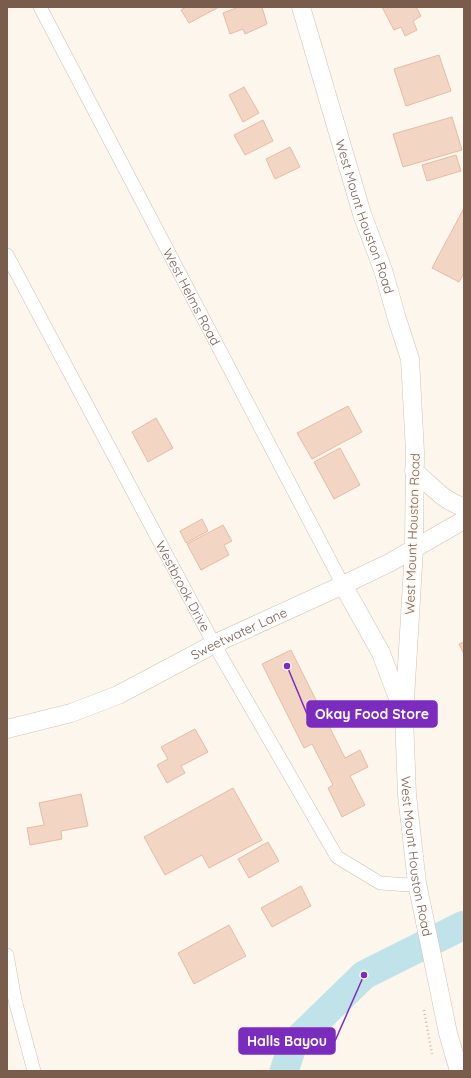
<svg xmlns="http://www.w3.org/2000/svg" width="471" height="1078" font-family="Quicksand,sans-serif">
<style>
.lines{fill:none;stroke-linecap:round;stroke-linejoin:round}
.river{stroke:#bfe3e8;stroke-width:29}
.building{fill:#f3d5c3;stroke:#e6bba3}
.street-casing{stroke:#d1beb0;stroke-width:14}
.secondary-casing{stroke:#d6c0b0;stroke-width:19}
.path{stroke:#d9b8a5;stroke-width:2.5;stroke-dasharray:1 3;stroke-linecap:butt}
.street{stroke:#fff;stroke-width:13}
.secondary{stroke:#fff;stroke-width:18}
.labels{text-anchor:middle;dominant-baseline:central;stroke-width:4;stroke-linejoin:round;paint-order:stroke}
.street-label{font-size:13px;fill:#7a5c4d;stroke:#fffaf3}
.leader{fill:none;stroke:#7b2cbf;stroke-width:1.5}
.callout-dot{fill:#7b2cbf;stroke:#fffaf3;stroke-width:1.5}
.callout{fill:#7b2cbf;stroke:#7b2cbf;stroke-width:1.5}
.callout-label{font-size:14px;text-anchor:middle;font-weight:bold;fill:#fff}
</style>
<rect width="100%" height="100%" fill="#fdf6ec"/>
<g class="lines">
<!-- river -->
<path class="river" d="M284,1071L293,1044L364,975L464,925"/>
</g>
<!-- building -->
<g class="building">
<path d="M186,7H219L189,23L181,10Z"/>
<path d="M236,7H262L267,24L245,34L243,29L230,34L223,13L236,8Z"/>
<path d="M382,7H416L421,16L413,21L417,30L405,36L401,27L394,30Z"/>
<path d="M439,55L451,91L406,106L394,69Z"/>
<path d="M244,87L259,113L243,122L229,95Z"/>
<path d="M452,117L462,150L403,167L393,134Z"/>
<path d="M263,120L273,141L245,155L234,135Z"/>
<path d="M290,147L300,167L275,179L266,159Z"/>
<path d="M456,155L461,171L427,181L422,165Z"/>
<path d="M464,208V273L459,282L432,268Z"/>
<path d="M348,406L362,432L312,459L297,433Z"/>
<path d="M156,418L173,448L148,462L132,432Z"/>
<path d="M340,448L360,485L334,499L314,462Z"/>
<path d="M202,519L208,531L186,543L180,531Z"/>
<path d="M223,525L232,541L224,545L229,555L201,570L187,544Z"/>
<path d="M464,642V654L459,644Z"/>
<path d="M291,650L345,758L360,750L368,767L350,776L365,805L342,817L328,788L333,785L312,744L304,748L262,664Z"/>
<path d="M195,729L208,752L181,766L185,773L167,783L157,765L168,759L161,747Z"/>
<path d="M233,788L262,840L209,868L202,855L165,875L144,837Z"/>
<path d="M81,794L88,826L61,831L62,839L30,845L27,828L44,825L39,803Z"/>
<path d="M268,842L279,861L249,878L238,859Z"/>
<path d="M301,886L311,906L272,927L261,908Z"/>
<path d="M229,925L246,956L194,984L178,953Z"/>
</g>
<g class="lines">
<defs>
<g id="street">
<path id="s1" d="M40,7L343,585"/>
<path id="s2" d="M7,255L214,644L337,857L380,883L410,885L417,883"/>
<path d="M7,955L15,1000L34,1071"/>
</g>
<g id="secondary">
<path id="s3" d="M301,7L362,214L383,270L397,319L410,359L415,452L414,549L404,716L407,795L417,883L448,1033L459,1071"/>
<path d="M414,471C430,484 444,502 464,507"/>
<path d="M343,585L381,653L402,709"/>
<path id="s4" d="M7,729L71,713L118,695L214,644L343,585L389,563L464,520"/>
</g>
</defs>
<!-- street casing -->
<use href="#street" class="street-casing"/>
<!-- secondary casing -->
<use href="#secondary" class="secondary-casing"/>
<!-- path -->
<path class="path" d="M424,1010L432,1054"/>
<!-- street -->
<use href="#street" class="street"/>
<!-- secondary -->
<use href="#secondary" class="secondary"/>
</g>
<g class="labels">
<!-- street labels -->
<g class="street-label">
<text stroke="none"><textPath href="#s3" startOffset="219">West Mount Houston Road</textPath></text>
<text stroke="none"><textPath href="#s1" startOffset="327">West Helms Road</textPath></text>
<text transform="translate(412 534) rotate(-88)">West Mount Houston Road</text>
<text stroke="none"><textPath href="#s2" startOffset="375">Westbrook Drive</textPath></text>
<text stroke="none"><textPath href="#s4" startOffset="252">Sweetwater Lane</textPath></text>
<text stroke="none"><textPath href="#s3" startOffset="867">West Mount Houston Road</textPath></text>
</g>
</g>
<!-- callouts -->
<path class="leader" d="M287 666L307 714M364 975L335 1041"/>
<g class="callout-dot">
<circle cx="287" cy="666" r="4"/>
<circle cx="364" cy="975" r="4"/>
</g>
<g class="callout">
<rect x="307" y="701" width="130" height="26" rx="4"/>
<rect x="239" y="1028" width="96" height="26" rx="4"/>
</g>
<g class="callout-label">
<text x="372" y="719">Okay Food Store</text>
<text x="287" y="1046">Halls Bayou</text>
</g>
<!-- border -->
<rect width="471" height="1078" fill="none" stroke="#7a5c4d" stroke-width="16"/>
</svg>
